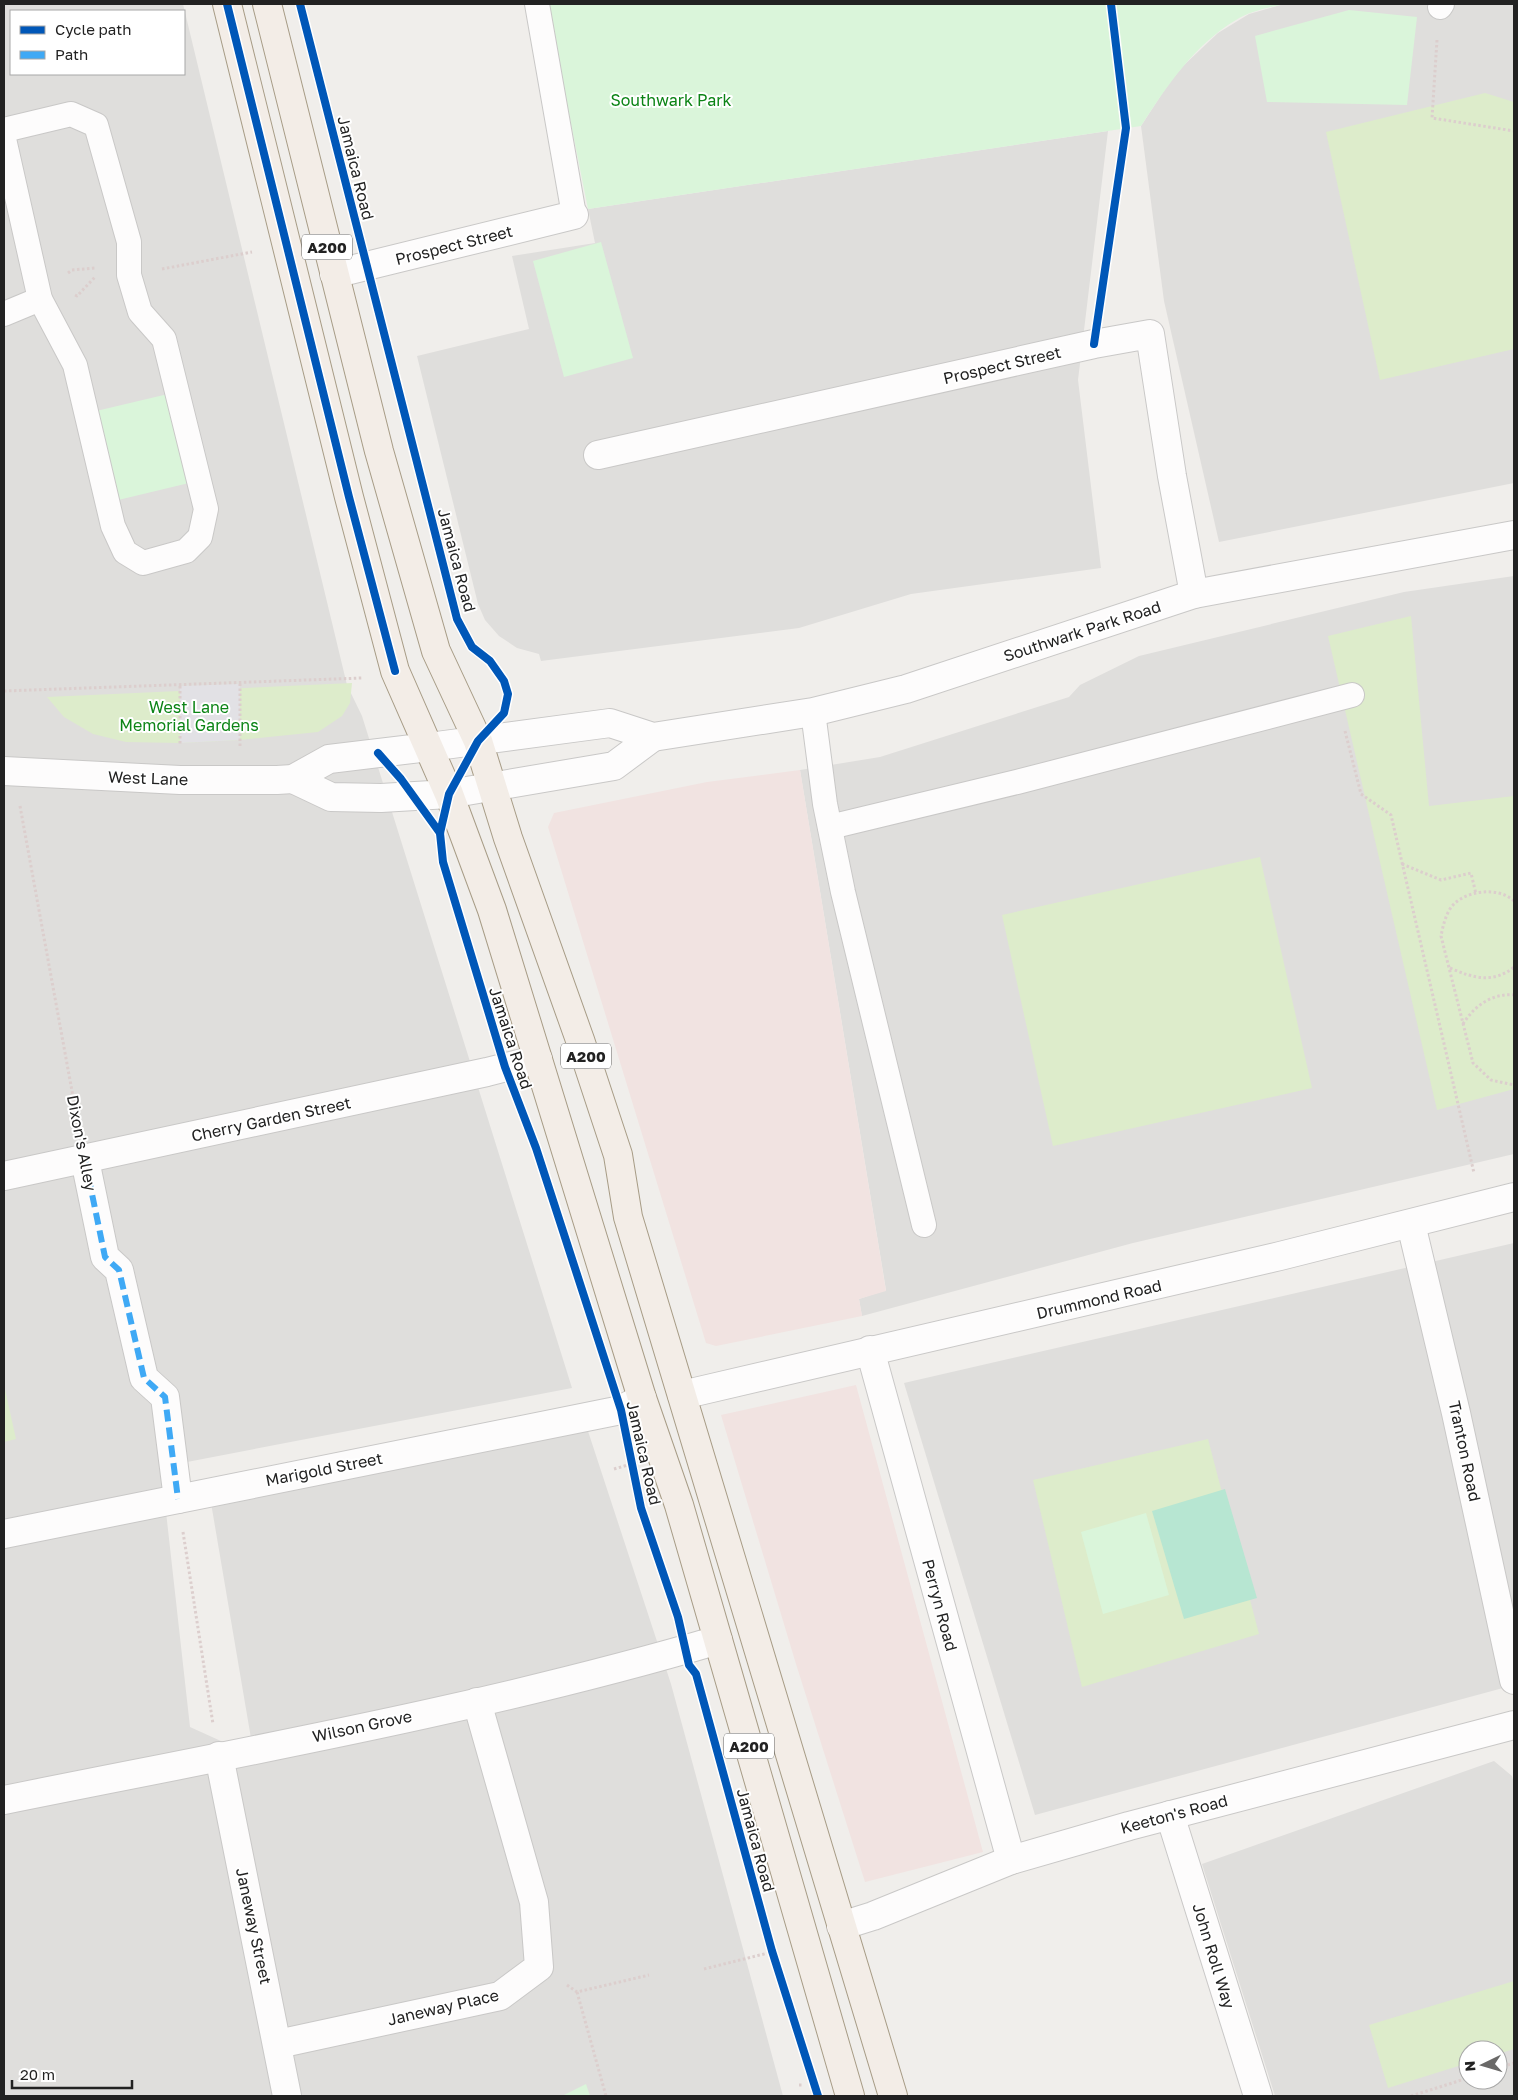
<svg xmlns="http://www.w3.org/2000/svg" width="1518" height="2100" font-family="'Golos Text',sans-serif">
<style>
.residential{fill:#dfdedc;fill-rule:evenodd}
.commercial{fill:#f1e3e1}
.grass{fill:#ddeccb}
.park{fill:#daf5da}
.pitch{fill:#b7e6d2}
.plaza{fill:#e2e1e5}
.lines{fill:none;stroke-linecap:round;stroke-linejoin:round}
.service-casing{stroke:#c9c8c7;stroke-width:26}
.pedestrian-casing{stroke:#c9c8c7;stroke-width:30}
.minor-casing{stroke:#c9c8c7;stroke-width:30}
.tertiary-casing{stroke:#c9c8c7;stroke-width:30}
.primary-casing{stroke:#a79c86;stroke-width:30}
.path{stroke:#dccecd;stroke-width:3;stroke-dasharray:2.5 2.5;stroke-linecap:butt}
.service{stroke:#fdfcfc;stroke-width:24}
.pedestrian{stroke:#fdfcfc;stroke-width:28}
.minor{stroke:#fdfcfc;stroke-width:28}
.tertiary{stroke:#fdfcfc;stroke-width:28}
.primary{stroke:#f3ede7;stroke-width:28}
.quiet{stroke:#3fa9f5;stroke-width:6;stroke-dasharray:12 6;stroke-linecap:butt}
.cycleway-casing{stroke:#fff;stroke-width:11}
.cycleway{stroke:#0057b8;stroke-width:8}
.labels{text-anchor:middle;dominant-baseline:central;stroke-width:4;stroke-linejoin:round;paint-order:stroke}
.shield{fill:#fff;stroke:#646464;stroke-width:1}
.shield-label{font-size:15px;font-weight:bold;fill:#222}
.park-label{font-size:16px;fill:#0c8416;stroke:#fff}
.street-label{font-size:16px;fill:#222;stroke:#fff}
</style>
<rect width="100%" height="100%" fill="#f0eeeb"/>
<!-- residential -->
<g class="residential">
<path d="M4,4H183L347,685L362,716L572,1388L161,1467L190,1727L254,1756L210,1497L585,1422L671,1684L783,2096H4ZM11,11H184V74H11Z"/>
<path d="M1284,4H1514V483L1219,542L1164,301L1141,126L1167,86L1183,66L1218,33L1249,14Z"/>
<path d="M1108,131L1078,380L1101,568L911,594L799,628L541,661L539,654L517,648L499,636L485,620L478,604L417,356L529,329L512,256L595,243L588,209Z"/>
<path d="M1514,576V1154L1133,1243L862,1316L859,1299L886,1290L800,770L880,757L1069,697L1080,685L1139,656L1404,592Z"/>
<path d="M1514,1243V1685L1035,1815L904,1383Z"/>
<path d="M1494,1761L1512,1776L1514,1784V2096H1275L1202,1864ZM1468,2050H1498V2080H1468Z"/>
</g>
<!-- commercial -->
<g class="commercial">
<path d="M800,770L886,1291L859,1299L862,1316L716,1346L706,1343L548,827L554,813L707,782Z"/>
<path d="M856,1385L983,1852L865,1882L796,1664L721,1415Z"/>
</g>
<!-- grass -->
<g class="grass">
<path d="M1485,93L1514,102V349L1380,380L1326,132Z"/>
<path d="M1411,616L1429,806L1514,796V1089L1437,1110L1328,636Z"/>
<path d="M352,683L350,703L342,716L318,732L240,740L180,743L126,742L93,734L64,717L47,697Z"/>
<path d="M1260,857L1312,1088L1053,1146L1002,915Z"/>
<path d="M4,1385L16,1439L4,1442Z"/>
<path d="M1208,1439L1259,1634L1082,1687L1033,1480Z"/>
<path d="M1514,1981V2049L1498,2054V2050H1468V2063L1388,2088L1369,2025Z"/>
</g>
<!-- park -->
<g class="park">
<path d="M547,4H1284C1268,8 1250,11 1236,20C1194,45 1167,86 1141,126L588,209Z"/>
<path d="M1349,10L1417,17L1407,105L1267,102L1255,36Z"/>
<path d="M601,242L633,358L564,377L533,261Z"/>
<path d="M168,394L189,483L114,501L92,412Z"/>
<path d="M1146,1513L1169,1595L1103,1614L1081,1532Z"/>
<path d="M586,2084L590,2096H562Z"/>
</g>
<!-- pitch -->
<path class="pitch" d="M1225,1489L1257,1598L1184,1619L1152,1511Z"/>
<!-- plaza -->
<path class="plaza" d="M240,684V740L180,743V686Z"/>
<g class="lines">
<defs>
<g id="service">
<path d="M537,4L574,215"/>
<path d="M1440,7L1442,4"/>
<path d="M4,130L71,114L96,125L129,242V275L140,312L164,339L206,509L200,537L186,551L143,563L125,552L113,526L75,365L40,299L4,139"/>
<path d="M4,314L40,299"/>
<path d="M813,712L825,804L843,892L924,1225"/>
<path d="M830,827L1017,782L1352,695"/>
</g>
<path id="pedestrian" d="M85,1160L105,1257L119,1270L144,1378L165,1397L178,1499"/>
<g id="minor">
<path d="M334,274L574,215"/>
<path d="M598,455L1094,344L1150,334L1172,476L1194,594"/>
<path d="M4,771L180,780H277L293,779L329,759L429,747"/>
<path d="M293,779L331,797L381,798L449,794"/>
<path d="M4,1176L487,1072L538,1059"/>
<path d="M1411,1224L1456,1413L1514,1680"/>
<path d="M870,1350L1011,1860"/>
<path d="M682,1395L1280,1256L1514,1197"/>
<path d="M4,1534L621,1410L642,1398"/>
<path d="M219,1756L287,2096"/>
<path d="M4,1800C242,1752 484,1709 718,1640"/>
<path d="M1170,1815L1258,2096"/>
<path d="M841,1926L873,1916L1011,1860L1129,1826L1514,1725"/>
<path d="M278,2044L500,1996L539,1967L534,1902L477,1702"/>
</g>
<g id="tertiary">
<path d="M429,747L610,723L653,737L813,712L906,689L1194,594L1514,535"/>
<path d="M449,794L614,766L653,737"/>
</g>
<g id="primary">
<path d="M227,4L349,497L395,671L449,794L492,910L642,1398L679,1505L850,2096"/>
<path d="M267,4L379,451L436,651L478,741L508,838L580,1040L618,1155L628,1217L893,2096"/>
</g>
</defs>
<!-- service casing -->
<use href="#service" class="service-casing"/>
<!-- pedestrian casing -->
<use href="#pedestrian" class="pedestrian-casing"/>
<!-- minor casing -->
<use href="#minor" class="minor-casing"/>
<!-- tertiary casing -->
<use href="#tertiary" class="tertiary-casing"/>
<!-- primary casing -->
<use href="#primary" class="primary-casing"/>
<!-- path -->
<g class="path">
<path d="M1437,40L1432,118L1514,131"/>
<path d="M162,269L252,252"/>
<path d="M68,273L72,270L95,268"/>
<path d="M75,295L77,296L95,277"/>
<path d="M180,686V746"/>
<path d="M4,691L362,678"/>
<path d="M1345,731L1361,794L1391,815L1474,1173"/>
<path d="M240,746V684"/>
<path d="M20,806L78,1124"/>
<path d="M1402,864L1441,880L1471,873L1476,894"/>
<path d="M1514,901C1499,887 1470,890 1455,903C1446,911 1443,926 1441,936L1473,1063L1491,1080L1514,1085"/>
<path d="M1450,968C1473,978 1493,984 1514,967"/>
<path d="M1463,1024C1474,1006 1492,993 1514,995"/>
<path d="M614,1469L628,1465"/>
<path d="M183,1532L213,1724"/>
<path d="M704,1969L772,1952"/>
<path d="M567,1985L577,1992L649,1975"/>
<path d="M577,1992L606,2096"/>
<path d="M1498,2068L1514,2063"/>
<path d="M799,2085H802"/>
<path d="M1411,2096L1468,2078"/>
</g>
<!-- service -->
<use href="#service" class="service"/>
<!-- pedestrian -->
<use href="#pedestrian" class="pedestrian"/>
<!-- minor -->
<use href="#minor" class="minor"/>
<!-- tertiary -->
<use href="#tertiary" class="tertiary"/>
<!-- primary -->
<use href="#primary" class="primary"/>
<!-- quiet -->
<path class="quiet" d="M85,1160L105,1257L119,1270L144,1378L165,1397L178,1499"/>
<defs>
<g id="cycleway">
<path d="M227,4L349,497L395,671"/>
<path d="M300,4L457,619L472,647L490,661L504,681L508,694L504,713L478,741L449,794L440,833L443,862L505,1067L536,1148L621,1410L641,1508L678,1617L689,1665L696,1674L772,1951L818,2096"/>
<path d="M1094,344L1126,128L1111,4"/>
<path d="M378,753L401,779L440,833"/>
</g>
</defs>
<!-- cycleway casing -->
<use href="#cycleway" class="cycleway-casing"/>
<!-- cycleway -->
<use href="#cycleway" class="cycleway"/>
</g>
<g class="labels">
<!-- shield labels -->
<g class="shield">
<rect x="302" y="234.5" width="50" height="25" rx="4"/>
<rect x="561" y="1043.5" width="50" height="25" rx="4"/>
<rect x="724" y="1733.5" width="50" height="25" rx="4"/>
</g>
<g class="shield-label">
<text x="327" y="247">A200</text>
<text x="586" y="1056">A200</text>
<text x="749" y="1746">A200</text>
</g>
<!-- park labels -->
<g class="park-label">
<text x="671" y="100">Southwark Park</text>
<text x="189" y="707">West Lane<tspan x="189" dy="18">Memorial Gardens</tspan></text>
</g>
<!-- street labels -->
<g class="street-label">
<text transform="translate(356 168) rotate(76)">Jamaica Road</text>
<text transform="translate(454 245) rotate(-14)">Prospect Street</text>
<text transform="translate(1002 365) rotate(-13)">Prospect Street</text>
<text transform="translate(457 560) rotate(75)">Jamaica Road</text>
<text transform="translate(1082 631) rotate(-18)">Southwark Park Road</text>
<text transform="translate(148 778) rotate(2)">West Lane</text>
<text transform="translate(511 1038) rotate(72)">Jamaica Road</text>
<text transform="translate(271 1119) rotate(-12)">Cherry Garden Street</text>
<text transform="translate(82 1143) rotate(79)">Dixon's Alley</text>
<text transform="translate(1099 1299) rotate(-13)">Drummond Road</text>
<text transform="translate(1465 1451) rotate(78)">Tranton Road</text>
<text transform="translate(644 1453) rotate(77)">Jamaica Road</text>
<text transform="translate(324 1469) rotate(-11)">Marigold Street</text>
<text transform="translate(940 1605) rotate(75)">Perryn Road</text>
<text transform="translate(362 1726) rotate(-12)">Wilson Grove</text>
<text transform="translate(1174 1814) rotate(-15)">Keeton's Road</text>
<text transform="translate(756 1840) rotate(75)">Jamaica Road</text>
<text transform="translate(254 1926) rotate(78)">Janeway Street</text>
<text transform="translate(1214 1956) rotate(73)">John Roll Way</text>
<text transform="translate(443 2007) rotate(-13)">Janeway Place</text>
</g>
</g>
<!-- border -->
<rect width="1518" height="2100" fill="none" stroke="#222222" stroke-width="10"/>
<!-- legend -->
<rect x="10" y="10" width="175" height="65" fill="#ffffff" stroke="#a7a7a7"/>
<rect x="20" y="26" width="25" height="8" fill="#0057b8" stroke="#a7a7a7"/>
<text x="55" y="35" font-size="15" fill="#222222">Cycle path</text>
<rect x="20" y="51" width="25" height="8" fill="#3fa9f5" stroke="#a7a7a7"/>
<text x="55" y="60" font-size="15" fill="#222222">Path</text>
<!-- north arrow -->
<g transform="translate(1483 2065) rotate(265)"><circle r="24" fill="#ffffff" stroke="#a7a7a7"/>
<path d="M0-4L9 19L0 12L-9 19Z" fill="#6a6968"/>
<text y="-8" font-size="14" font-weight="bold" text-anchor="middle" fill="#222222">N</text>
</g>
<!-- scale -->
<path d="M12 2080v8h120v-8" fill="none" stroke="#222222" stroke-width="2.5"/>
<text x="20" y="2080" font-size="15" fill="#222222" stroke="#ffffff" stroke-width="4" paint-order="stroke">20 m</text>
</svg>
